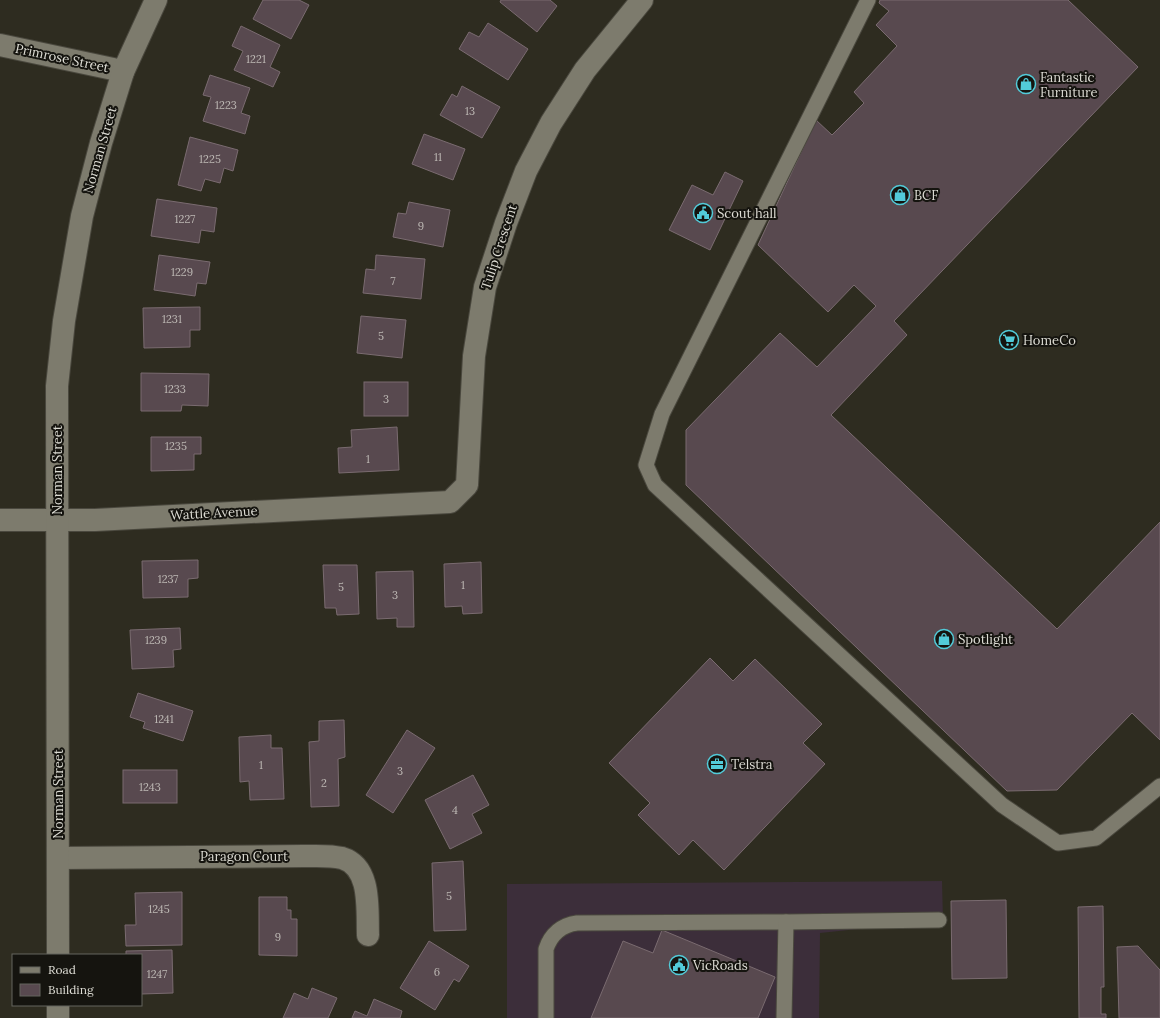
<svg xmlns="http://www.w3.org/2000/svg" width="1160" height="1018" font-family="Lora,serif">
<style>
.commercial{fill:#3c2e3a}
.building{fill:#58494f;stroke:#7a6b70}
.lines{fill:none;stroke-linecap:round;stroke-linejoin:round}
.lane-casing{stroke:#4a483e;stroke-width:17}
.street-casing{stroke:#4a483e;stroke-width:24}
.secondary-casing{stroke:#4a483e;stroke-width:24}
.lane{stroke:#7d7b6d;stroke-width:15}
.street{stroke:#7d7b6d;stroke-width:22}
.secondary{stroke:#7d7b6d;stroke-width:22}
.labels{text-anchor:middle;dominant-baseline:central;stroke-width:4;stroke-linejoin:round;paint-order:stroke}
.number-label{font-size:11px;fill:#bcb7b3}
.street-label{font-size:13px;fill:#dddcd4;stroke:#15140f}
.poi-label{font-size:13px;fill:#dddcd4;stroke:#15140f;text-anchor:start}
</style>
<rect width="100%" height="100%" fill="#2e2c20"/>
<!-- commercial -->
<path class="commercial" d="M942,881L943,920L820,933L819,1018H507V884Z"/>
<!-- building -->
<g class="building">
<path d="M263,0H299L309,5L291,39L253,19Z"/>
<path d="M501,0H550L557,6L537,32L500,2Z"/>
<path d="M880,0H1068L1138,67L894,321L907,335L831,415L1057,629L1160,522V740L1132,713L1057,790L1007,791L686,485V430L780,333L817,367L876,306L854,285L828,312L758,245L816,120L832,135L864,103L854,92L897,46L876,25L889,11L879,3Z"/>
<path d="M488,23L528,49L508,80L459,49L469,32L479,37Z"/>
<path d="M241,26L280,45L270,67L280,72L273,87L234,70L243,51L232,46Z"/>
<path d="M210,75L250,88L241,113L250,116L245,134L203,121L211,97L203,95Z"/>
<path d="M462,86L500,107L482,138L440,115L452,94L457,97Z"/>
<path d="M424,134L465,149L453,180L412,164Z"/>
<path d="M190,137L238,150L233,171L224,168L220,183L205,179L201,191L178,185Z"/>
<path d="M725,172L743,181L710,250L669,230L692,185L713,195Z"/>
<path d="M157,199L217,208L214,232L201,230L199,243L151,236Z"/>
<path d="M409,202L450,210L443,247L393,237L398,213L406,214Z"/>
<path d="M159,255L210,262L206,284L197,283L195,296L154,290Z"/>
<path d="M376,255L425,259L421,299L363,293L366,269L375,270Z"/>
<path d="M200,307V330H190V347L144,348L143,308Z"/>
<path d="M361,316L406,320L402,358L357,353Z"/>
<path d="M141,373L209,374L208,406L182,405L181,411H141Z"/>
<rect x="364" y="382" width="44" height="34"/>
<path d="M397,427L399,470L339,473L338,448L352,447L351,430Z"/>
<path d="M151,437H201V454H194V470L151,471Z"/>
<path d="M198,560V578L188,579V597L143,598L142,561Z"/>
<path d="M481,562L482,613L463,614L462,606L445,607L444,564Z"/>
<path d="M323,565H357L359,614L337,615L336,608H325Z"/>
<path d="M413,571L414,627H397V618L377,619L376,572Z"/>
<path d="M180,628L181,649L173,650L174,667L132,669L130,630Z"/>
<path d="M710,658L733,681L755,659L822,724L803,743L825,764L724,870L693,840L679,855L638,815L650,803L609,763Z"/>
<path d="M138,693L193,711L183,741L143,728L145,722L130,717Z"/>
<path d="M344,720L345,757L338,759L339,806L311,807L309,742L319,741V721Z"/>
<path d="M407,730L435,748L393,813L366,795Z"/>
<path d="M271,735V748H282L284,799L250,800L249,781L240,782L239,737Z"/>
<rect x="123" y="770" width="54" height="33"/>
<path d="M473,775L489,805L472,814L482,833L450,849L425,800Z"/>
<path d="M463,861L466,930L434,931L432,863Z"/>
<path d="M182,892V945L126,946L125,925H136L135,893Z"/>
<path d="M259,897H287V910H291V919H297V956L259,955Z"/>
<path d="M1006,900L1007,978L952,979L951,901Z"/>
<path d="M1103,906L1104,987H1101V1014H1106V1018H1079L1078,907Z"/>
<path d="M662,930L775,977L758,1018H591L623,941L653,953Z"/>
<path d="M429,941L469,966L459,982L454,979L435,1010L400,988Z"/>
<path d="M1138,946L1160,970V1018H1119L1117,947Z"/>
<path d="M172,950L173,993L141,994V955H126V951Z"/>
<path d="M312,988L337,998L328,1018H283L294,993L308,999Z"/>
<path d="M374,999L402,1011L400,1018H352L355,1011L367,1016Z"/>
</g>
<g class="lines">
<defs>
<g id="lane">
<path d="M868,0L662,414L646,465L655,485L1002,805L1058,843L1096,838L1160,786"/>
<path d="M546,1018V949C551,934 562,925 577,923L786,922L939,920"/>
<path d="M784,1018L786,922"/>
</g>
<g id="street">
<path d="M0,45L113,69L123,72"/>
<path d="M0,520H95L450,502L467,485L474,356L485,287L506,223L526,171L551,123L585,70L642,0"/>
<path d="M58,858L304,856C316,856 330,855 342,858C372,867 367,910 368,935"/>
</g>
<g id="secondary">
<path d="M58,955L57,386L64,321L82,216L101,143L123,72L156,0"/>
<path d="M58,1018V1005"/>
</g>
</defs>
<!-- lane casing -->
<use href="#lane" class="lane-casing"/>
<!-- street casing -->
<use href="#street" class="street-casing"/>
<!-- secondary casing -->
<use href="#secondary" class="secondary-casing"/>
<!-- lane -->
<use href="#lane" class="lane"/>
<!-- street -->
<use href="#street" class="street"/>
<!-- secondary -->
<use href="#secondary" class="secondary"/>
</g>
<!-- icons -->
<defs>
<symbol id="shop-ring" viewBox="-11 -11 22 22"><circle r="9.5" fill="#15140f" stroke="#52cbd9" stroke-width="1.5"/><path d="M-5-2.5h2.3a2.7 3.5 0 0 1 5.4 0H5L5.5 6h-11ZM-1.5-2.5h3a1.5 2.3 0 0 0-3 0Z" fill="#52cbd9"/></symbol>
<symbol id="civic-ring" viewBox="-11 -11 22 22"><circle r="9.5" fill="#15140f" stroke="#52cbd9" stroke-width="1.5"/><path d="M-.6-6.5H3V-4.5H.6V-3L4-1V1h2V6H-6V1h2V-1L-.6-3ZM-1.2 2.5V6h2.4V2.5Z" fill="#52cbd9"/></symbol>
<symbol id="supermarket-ring" viewBox="-11 -11 22 22"><circle r="9.5" fill="#15140f" stroke="#52cbd9" stroke-width="1.5"/><path d="M-6-5.5h2.5l.6 2H6L4.5 2H-2.5L-4.4-4H-6ZM-1.5 3.2a1.3 1.3 0 1 0 .1 0ZM3 3.2a1.3 1.3 0 1 0 .1 0Z" fill="#52cbd9"/></symbol>
<symbol id="office-ring" viewBox="-11 -11 22 22"><circle r="9.5" fill="#15140f" stroke="#52cbd9" stroke-width="1.5"/><path d="M-6-3h4V-5.5h4V-3h4V5H-6ZM-1-4.5V-3h2v-1.5ZM-6 0V1H6V0Z" fill="#52cbd9"/></symbol>
</defs>
<g fill-rule="evenodd">
<use href="#shop-ring" x="1015" y="73" width="22" height="22"/>
<use href="#shop-ring" x="889" y="184" width="22" height="22"/>
<use href="#civic-ring" x="692" y="202" width="22" height="22"/>
<use href="#supermarket-ring" x="998" y="329" width="22" height="22"/>
<use href="#shop-ring" x="933" y="628" width="22" height="22"/>
<use href="#office-ring" x="706" y="753" width="22" height="22"/>
<use href="#civic-ring" x="668" y="954" width="22" height="22"/>
</g>
<g class="labels">
<!-- number labels -->
<g class="number-label">
<text x="256" y="59">1221</text>
<text x="226" y="105">1223</text>
<text x="470" y="111">13</text>
<text x="438" y="157">11</text>
<text x="210" y="159">1225</text>
<text x="185" y="219">1227</text>
<text x="421" y="226">9</text>
<text x="182" y="272">1229</text>
<text x="393" y="281">7</text>
<text x="172" y="319">1231</text>
<text x="381" y="336">5</text>
<text x="175" y="389">1233</text>
<text x="386" y="399">3</text>
<text x="176" y="446">1235</text>
<text x="368" y="459">1</text>
<text x="168" y="579">1237</text>
<text x="463" y="585">1</text>
<text x="341" y="587">5</text>
<text x="395" y="595">3</text>
<text x="156" y="640">1239</text>
<text x="164" y="719">1241</text>
<text x="261" y="765">1</text>
<text x="400" y="771">3</text>
<text x="324" y="783">2</text>
<text x="150" y="787">1243</text>
<text x="455" y="810">4</text>
<text x="449" y="896">5</text>
<text x="159" y="909">1245</text>
<text x="278" y="937">9</text>
<text x="437" y="972">6</text>
<text x="157" y="974">1247</text>
</g>
<!-- street labels -->
<g class="street-label">
<text transform="translate(62 58) rotate(12)">Primrose Street</text>
<text transform="translate(100 150) rotate(-74)">Norman Street</text>
<text transform="translate(499 247) rotate(-72)">Tulip Crescent</text>
<text transform="translate(57 470) rotate(-90)">Norman Street</text>
<text transform="translate(214 513) rotate(-3)">Wattle Avenue</text>
<text transform="translate(58 794) rotate(-90)">Norman Street</text>
<text x="244" y="856">Paragon Court</text>
</g>
<!-- poi labels -->
<g class="poi-label">
<text x="1040" y="77">Fantastic<tspan x="1040" dy="15">Furniture</tspan></text>
<text x="914" y="195">BCF</text>
<text x="717" y="213">Scout hall</text>
<text x="1023" y="340">HomeCo</text>
<text x="958" y="639">Spotlight</text>
<text x="731" y="764">Telstra</text>
<text x="693" y="965">VicRoads</text>
</g>
</g>
<!-- legend -->
<rect x="12" y="954" width="130" height="52" fill="#15140f" stroke="#65645e"/>
<rect x="20" y="967" width="20" height="6" fill="#7d7b6d" stroke="#65645e"/>
<text x="48" y="974" font-size="12" fill="#dddcd4">Road</text>
<rect x="20" y="984" width="20" height="12" fill="#58494f" stroke="#65645e"/>
<text x="48" y="994" font-size="12" fill="#dddcd4">Building</text>
</svg>
